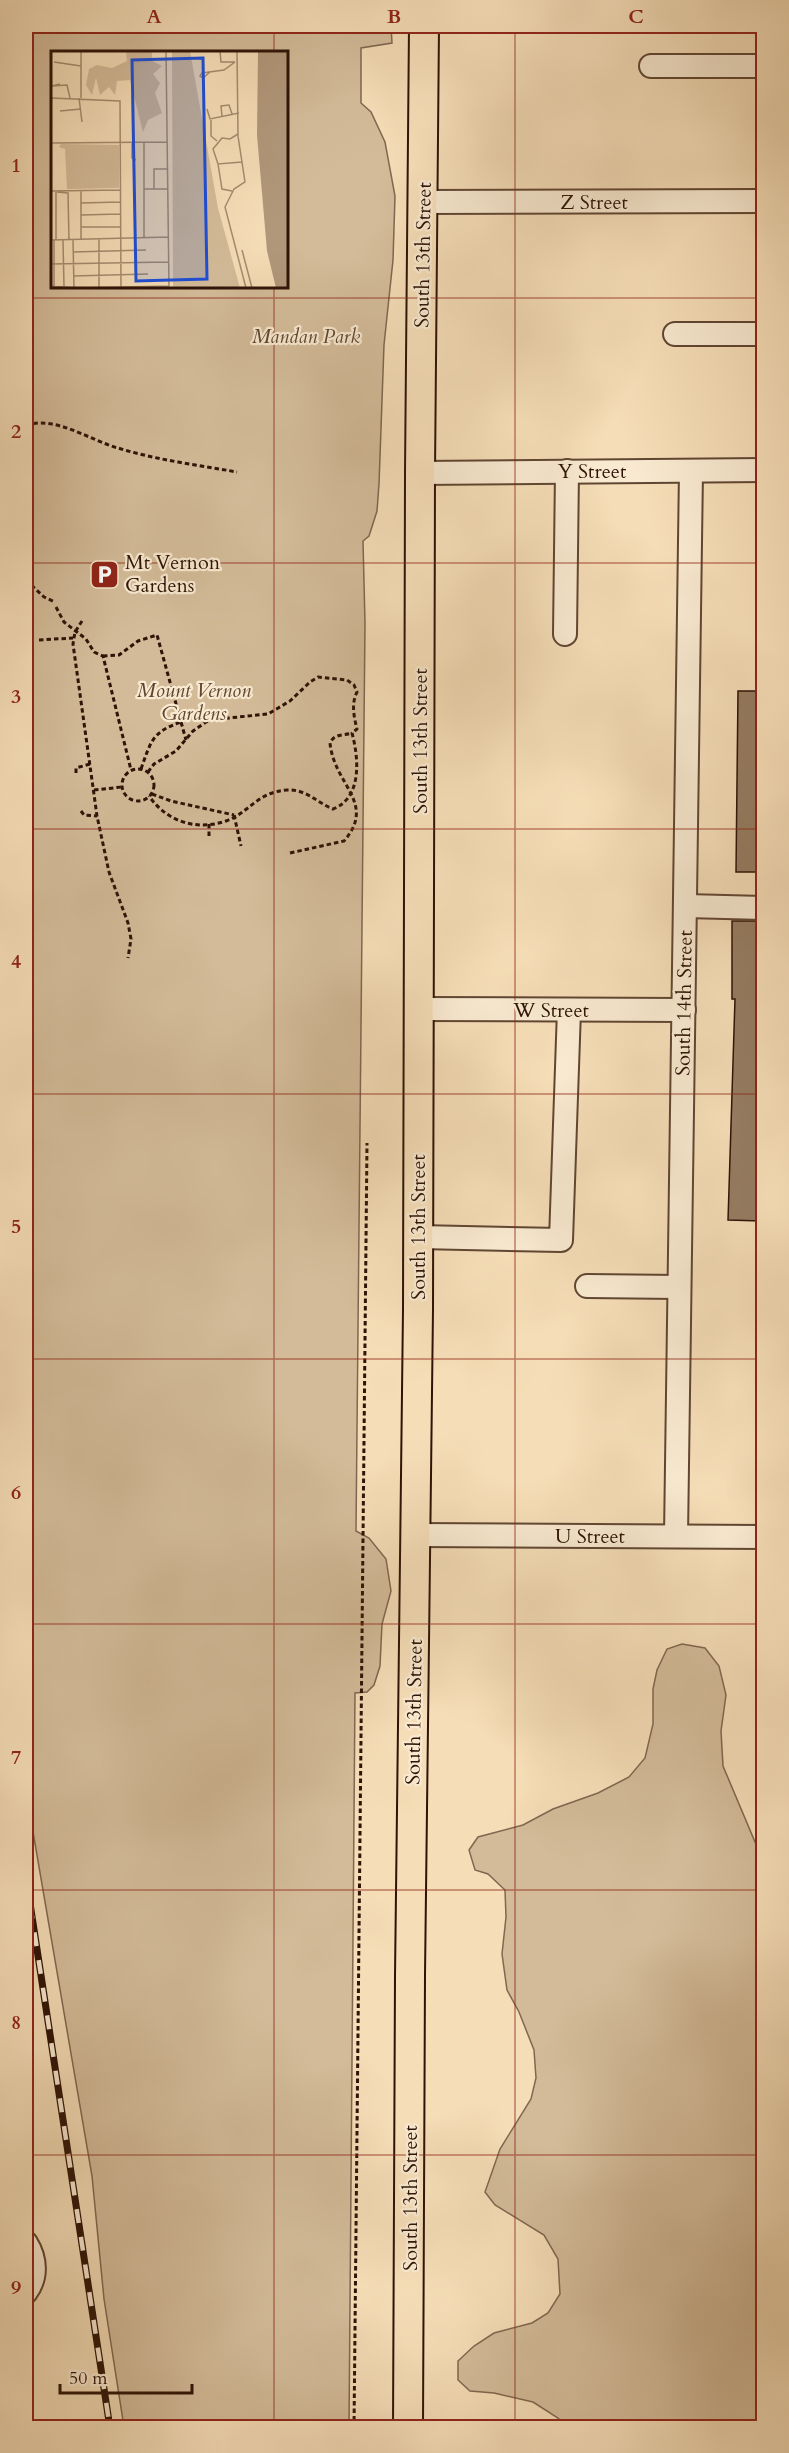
<svg xmlns="http://www.w3.org/2000/svg" width="789" height="2453" font-family="Cardo,serif">
<style>
.green{fill:#d3bb99;stroke:#806750;stroke-width:1.5;fill-rule:evenodd}
.building{fill:#957c62;stroke:#2e1306;stroke-width:1.5}
.lines{fill:none;stroke-linecap:round;stroke-linejoin:round}
.minor-casing{stroke:#604632;stroke-width:26}
.major-casing{stroke:#2e1306;stroke-width:32}
.path{stroke:#2e1306;stroke-width:3;stroke-dasharray:4.5 3;stroke-linecap:butt}
.minor{stroke:#f8e9d0;stroke-width:22}
.major{stroke:#f5ddb7;stroke-width:28}
.rail-casing{stroke:#2e1306;stroke-width:7}
.rail{stroke:#f8e9d0;stroke-width:4.5;stroke-dasharray:14;stroke-linecap:butt}
.grid{fill:none;stroke:#8f2418;stroke-width:1.5;stroke-opacity:0.55}
.labels{text-anchor:middle;dominant-baseline:central;stroke-width:4.5;stroke-linejoin:round;paint-order:stroke}
.street-label{font-size:20px;fill:#2e1306;stroke:#f8e9d0}
.park-label{font-size:20px;font-style:italic;fill:#604532;stroke:#f8e9d0}
.poi-label{font-size:20px;fill:#2e1306;stroke:#f8e9d0;text-anchor:start}
.inset-road{fill:none;stroke:#a58c70;stroke-width:1.5}
.view{fill:#1d4ed8;fill-opacity:0.15;stroke:#1d4ed8;stroke-width:3}
.inset-edge{fill:none;stroke:#2e1306;stroke-width:3}
.neatline{fill:none;stroke:#8f2418;stroke-width:2}
.grid-label{font-size:20px;text-anchor:middle;font-weight:bold;fill:#8f2418}
</style>
<rect width="100%" height="100%" fill="#f5ddb7"/>
<filter id="stains"><feTurbulence type="fractalNoise" baseFrequency=".00333" numOctaves="4"/><feColorMatrix values="0 0 0 0 .2 0 0 0 0 .09 0 0 0 0 .02 0 0 0 .5 -.17"/></filter>
<radialGradient id="worn" r=".72"><stop offset=".6" stop-color="#630" stop-opacity="0"/><stop offset="1" stop-color="#630" stop-opacity=".3"/></radialGradient>
<!-- green -->
<g class="green">
<path d="M26,26H391L392,43L361,48V103L371,112L385,142L395,196L393,260L384,345L379,484L377,511L369,536L363,541L365,623L356,1531L369,1538L386,1559L391,1591L382,1624L380,1666L374,1685L367,1692L355,1693L349,2427H124L104,2299L92,2176L26,1791ZM52,52H286V286H52Z"/>
<path d="M682,1644L705,1648L719,1666L726,1695L721,1731L723,1766L763,1861V2427H567L558,2418L533,2402L494,2393L470,2391L458,2380V2361L474,2346L494,2333L532,2323L548,2313L560,2294L558,2259L544,2235L495,2205L485,2192L500,2149L531,2099L536,2078L534,2050L519,2012L507,1990L502,1954L506,1917L505,1890L488,1874L475,1870L469,1850L478,1837L523,1825L553,1809L598,1793L629,1777L645,1758L653,1724V1689L657,1670L667,1649Z"/>
</g>
<!-- building -->
<g class="building">
<path d="M738,691H764V872H736Z"/>
<path d="M732,921H758V973H764L761,1221L728,1220L735,999H732Z"/>
</g>
<g class="lines">
<defs>
<g id="minor">
<path d="M651,66H764"/>
<path d="M424,202L764,201"/>
<path d="M675,334H764"/>
<path d="M420,473L764,470"/>
<path d="M565,634L567,471"/>
<path d="M686,906L764,908"/>
<path d="M419,1009L684,1010"/>
<path d="M419,1237L561,1240L569,1010"/>
<path d="M587,1286L679,1287"/>
<path d="M416,1535L764,1537"/>
<path d="M676,1536L691,471"/>
<path d="M26,2243C36,2259 37,2277 26,2292"/>
</g>
<path id="major" d="M408,2428L410,1976L418,1309L420,473L424,26"/>
</defs>
<!-- minor casing -->
<use href="#minor" class="minor-casing"/>
<!-- major casing -->
<use href="#major" class="major-casing"/>
<!-- path -->
<g class="path">
<path d="M26,425C57,416 89,440 118,448C156,460 198,465 237,472"/>
<path d="M26,580L44,597L55,602"/>
<path d="M56,607L64,622L86,639L94,652L103,656L131,770"/>
<path d="M82,621L75,632L73,644L97,816L109,872L128,923L131,939L128,958"/>
<path d="M39,640L73,638"/>
<path d="M103,656L119,655L138,641L157,635L186,740"/>
<circle cx="138" cy="785" r="16"/>
<path d="M141,769C151,741 152,732 181,722"/>
<path d="M148,772L154,764L176,751L193,731L209,720L268,714L290,701L310,682L318,677L347,680L354,685L357,692C351,704 354,717 357,729L352,733C359,759 362,798 333,809C316,802 306,789 287,790C257,792 249,813 226,821C197,831 167,822 149,796"/>
<path d="M76,773V768L90,764"/>
<path d="M94,790L122,787"/>
<path d="M152,794L171,801L234,815"/>
<path d="M81,811L84,815L97,816"/>
<path d="M234,815L241,846"/>
<path d="M209,836V824"/>
<path d="M290,853L344,841C377,803 334,785 330,743C335,733 343,736 352,733"/>
<path d="M354,2428L367,1143"/>
</g>
<!-- minor -->
<use href="#minor" class="minor"/>
<!-- major -->
<use href="#major" class="major"/>
<defs>
<path id="rail" d="M26,1877L110,2428"/>
</defs>
<!-- rail casing -->
<use href="#rail" class="rail-casing"/>
<!-- rail -->
<use href="#rail" class="rail"/>
</g>
<!-- grid -->
<path class="grid" d="M274,26V52M515,26V2428M274,286V2428M26,298H764M26,563H764M26,829H764M26,1094H764M26,1359H764M26,1624H764M26,1890H764M26,2155H764"/>
<!-- icons -->
<defs>
<symbol id="parking-square" viewBox="-11 -11 22 22"><rect x="-9" y="-9" width="18" height="18" rx="4" fill="#8f2418" stroke="#f8e9d0"/><path d="M-3.5-5.5H1a3.5 3.5 0 0 1 0 7H-1V5.5H-3.5ZM-1-3.4V-.6H.8a1.4 1.4 0 0 0 0-2.8Z" fill="#fff"/></symbol>
</defs>
<g fill-rule="evenodd">
<use href="#parking-square" x="88" y="558" width="33" height="33"/>
</g>
<g class="labels">
<!-- street labels -->
<g class="street-label">
<text x="594" y="202">Z Street</text>
<text transform="translate(423 255) rotate(-89)">South 13th Street</text>
<text x="592" y="471">Y Street</text>
<text transform="translate(420 741) rotate(-90)">South 13th Street</text>
<text transform="translate(684 1003) rotate(-89)">South 14th Street</text>
<text x="551" y="1010">W Street</text>
<text transform="translate(418 1227) rotate(-90)">South 13th Street</text>
<text x="590" y="1536">U Street</text>
<text transform="translate(414 1712) rotate(-89)">South 13th Street</text>
<text transform="translate(410 2198) rotate(-90)">South 13th Street</text>
</g>
<!-- park labels -->
<g class="park-label">
<text x="306" y="336">Mandan Park</text>
<text x="194" y="690">Mount Vernon<tspan x="194" dy="23">Gardens</tspan></text>
</g>
<!-- poi labels -->
<g class="poi-label">
<text x="125" y="562">Mt Vernon<tspan x="125" dy="23">Gardens</tspan></text>
</g>
</g>
<!-- overview -->
<g transform="translate(51 51)">
<rect width="237" height="237" fill="#f5ddb7"/>
<path d="M75,0H101V10L111,15L102,23L109,32L104,42L111,62L97,69L92,81L79,29L66,30L64,44L58,36L49,44L45,27L41,44L35,34L38,18L46,14L61,17L76,10ZM121,0H139L167,157L189,237H122ZM10,93L68,94V137L16,138L14,98L8,96Z" fill="#d3bb99"/>
<path d="M207,0H237V237H225L216,200L206,84Z" fill="#b1987b"/>
<path class="inset-road" d="M30,0V47M115,0L118,237M169,0L170,11H184M186,0L187,85L194,131L183,138L174,156L195,237M3,11L30,15M159,21L152,27L149,25L151,22L173,19L184,11M9,33L1,35L16,34L19,47M0,47L69,50L70,237M28,47L31,71M156,58L159,68L188,62M9,60L30,58M171,65L170,55L178,54L181,63M160,69V85L166,90M187,83L179,88L171,87L162,98L167,113L191,111M81,91V107L85,109M93,91V187M0,92L116,91M167,113L171,138L181,140M93,138H117M103,138V118H116M0,140L69,139M5,141V189M6,141L17,142L18,189M30,152L69,151M30,164L69,163M30,176H69M30,188V139M48,188V236M0,189L117,186M3,189V235M12,189L13,235M22,189L23,237M191,199L201,237M22,201L95,199M0,213L117,211M22,225L97,223M0,235L25,237M28,237L118,235"/>
<path class="view" d="M152,7L156,228L85,230L81,9Z"/>
<rect width="237" height="237" class="inset-edge"/>
</g>
<!-- margin -->
<rect width="789" height="2453" fill="none" stroke="#f5ddb7" stroke-width="66"/>
<!-- scale -->
<path d="M60 2384v9h132v-9" fill="none" stroke="#2e1306" stroke-width="3"/>
<text x="69" y="2384" font-size="18" fill="#2e1306" stroke="#f8e9d0" stroke-width="4.5" paint-order="stroke">50 m</text>
<rect x="33" y="33" width="723" height="2387" class="neatline"/>
<g class="grid-label">
<text x="154" y="23">A</text>
<text x="394" y="23">B</text>
<text x="636" y="23">C</text>
<text x="16" y="172">1</text>
<text x="16" y="438">2</text>
<text x="16" y="703">3</text>
<text x="16" y="968">4</text>
<text x="16" y="1233">5</text>
<text x="16" y="1499">6</text>
<text x="16" y="1764">7</text>
<text x="16" y="2029">8</text>
<text x="16" y="2294">9</text>
</g>
<rect width="100%" height="100%" filter="url(#stains)"/>
<rect width="100%" height="100%" fill="url(#worn)"/>
</svg>
